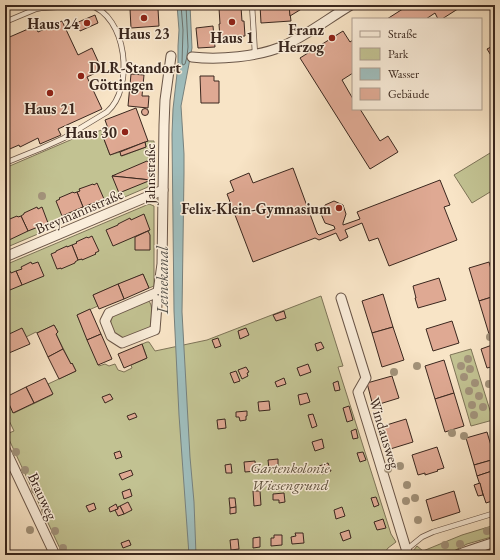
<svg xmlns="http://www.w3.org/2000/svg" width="500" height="560" font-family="'EB Garamond',serif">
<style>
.green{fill:#c2c292;stroke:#7e7458}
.water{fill:#9fbdbc;stroke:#77817d}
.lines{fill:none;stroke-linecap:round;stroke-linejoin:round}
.shore{stroke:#6c726d;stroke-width:1}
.building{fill:#dfa993;stroke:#3a271e}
.lane-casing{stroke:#6a5648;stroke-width:6}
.street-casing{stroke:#6a5648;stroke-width:11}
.lane{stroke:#faedda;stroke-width:4.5}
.street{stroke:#faedda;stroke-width:9}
.tree{fill:#a2927a}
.poi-dot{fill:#8f2418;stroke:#faedda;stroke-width:1.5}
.labels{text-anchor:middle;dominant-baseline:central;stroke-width:3;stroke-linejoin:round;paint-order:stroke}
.poi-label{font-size:15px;font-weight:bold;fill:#3a271e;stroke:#faedda;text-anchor:end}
.street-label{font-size:15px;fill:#3a271e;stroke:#faedda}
.park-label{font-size:15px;font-style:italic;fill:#5c4e3b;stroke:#faedda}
.water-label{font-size:16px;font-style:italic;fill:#58544d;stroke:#faedda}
</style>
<rect width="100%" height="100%" fill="#f8e4c6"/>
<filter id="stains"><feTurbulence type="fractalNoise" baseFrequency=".005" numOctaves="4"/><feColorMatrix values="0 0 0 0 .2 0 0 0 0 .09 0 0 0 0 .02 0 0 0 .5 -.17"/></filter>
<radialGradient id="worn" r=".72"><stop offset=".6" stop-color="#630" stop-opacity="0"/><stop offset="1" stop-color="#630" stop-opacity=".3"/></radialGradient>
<!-- green -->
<g class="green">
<path d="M108,127L109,131L102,134L110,155L120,152L122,156L146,147L145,142L148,141H154V179L148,187L5,248V168L89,132L90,135Z"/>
<path d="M495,150V189L472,203L454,175Z"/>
<path d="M149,204L154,206V286L149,288L143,274L93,295L98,306L77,315L99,366L105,364L109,366L115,364L118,370L124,372L132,368L131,365L147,358L142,344L147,342H149L155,351L207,340L321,296L343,366L338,367L391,534L396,542L388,548L383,555H63L5,431V426L9,433L14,431L5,412V397L14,413L52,395L48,384L76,371L72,363L71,364L56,334L58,332L54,325L37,333L36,332L26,337L5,336V265Z"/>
<path d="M147,299C155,305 151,320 150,328L122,340C114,334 108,325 112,315Z"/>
<path d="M471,349L493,420L471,426L450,355Z"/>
<path d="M495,525V536L467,544L446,555H413V551L417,546L423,551L462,535Z"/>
</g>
<!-- water -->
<path class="water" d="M177,5H190L192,48L181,106L184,154V173L182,312L190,457L194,502L196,555H189L179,415L174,311L172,134L173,109L178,65V46L179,30Z"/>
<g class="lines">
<!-- shore -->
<g class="shore">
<path d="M181,5L183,30L182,63L183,65L185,64L187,57"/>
<path d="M186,5L188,47L187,56"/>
</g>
</g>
<!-- building -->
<g class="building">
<path d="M143,5H163V8L158,9L159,26L131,28L130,9L143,8Z"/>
<path d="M211,5H249V6L241,7L242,21H244L245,36L220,38L219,24H220L219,8L211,9Z"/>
<path d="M260,5H289L291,21L261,23Z"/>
<path d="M289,5H308L290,16Z"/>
<path d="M409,5H464L442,19H438L435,13L426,19H387Z"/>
<path d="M95,15L98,23L80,31L76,23Z"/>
<path d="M62,21L78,55L92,48L102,70L87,77L102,109L58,129L61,135L40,144L38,138L20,147L19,145L5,151V39L35,26L38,32Z"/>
<path d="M213,26L215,47L198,48L196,28Z"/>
<path d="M343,31L350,42L353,40V73L342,80L353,99V109H360L380,141L388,136L398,152L370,169L300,58Z"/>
<path d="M495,45V55L492,57L487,49Z"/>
<path d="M131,74L144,75L142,96H149L148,108L128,106Z"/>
<path d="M200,76H214V81H219V103H201Z"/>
<path d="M136,108L148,141L110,155L102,134L109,131L105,120Z"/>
<circle cx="145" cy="112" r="3.5"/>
<path d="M145,142L146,147L121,156L120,152Z"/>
<path d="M147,161L150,163L152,168L151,171L148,173L151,180L112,176Z"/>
<path d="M293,168L317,233L319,235L335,229L334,226L325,223L321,214L325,205L334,201L343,205L346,214L343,223V225L360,219L357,212L440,180L450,205L444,207L457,240L389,266L378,238L369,241L362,223L345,230L348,237L340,241L336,233L319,240L315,238L253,262L227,194L234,191L230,181L249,173L253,183Z"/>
<path d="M112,176L151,180L119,193Z"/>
<path d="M97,183L104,199L83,207L77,192L80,191L79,189L93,184L94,185Z"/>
<path d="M73,192L74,193L77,192L83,207L62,216L56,201L60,199L59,198Z"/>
<path d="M37,207L38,209L42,207L48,223L28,231L21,216L24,214V213Z"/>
<path d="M144,214L150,230L113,246L106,230L118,225V224L130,218L131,220Z"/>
<path d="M17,216L18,217L21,216L28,231L7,241L5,236V221Z"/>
<path d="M148,231L150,235V250H135V237Z"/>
<path d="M92,236L99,251L95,253L96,254L82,260V259L78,260L72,245L77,243L76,242L87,237L88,238Z"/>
<path d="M72,245L78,260L75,262V263L61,269V268L57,269L51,254L56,252V251L67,246V247Z"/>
<path d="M31,262L32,264L38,262L44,276L22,285L16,271L22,269L21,267Z"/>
<path d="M489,262L495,283V296L479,301L469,268Z"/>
<path d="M10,271L11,273L16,271L22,285L5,292V274Z"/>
<path d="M143,274L149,288L124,299L118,284Z"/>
<path d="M439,278L446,300L418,308L415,298H416L413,286Z"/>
<path d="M118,284L124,299L99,309L93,295Z"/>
<path d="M383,294L393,327L372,333L362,301Z"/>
<path d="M495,296V332L489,334L479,301Z"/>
<path d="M90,309L101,334L87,340L77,315Z"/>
<path d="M284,311L286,318L276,321L273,315Z"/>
<path d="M452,321L459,343L433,351L426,329Z"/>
<path d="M54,325L58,332L56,334L63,349L48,357L37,333Z"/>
<path d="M393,327L404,360L382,367L372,333Z"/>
<path d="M22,328L30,344L9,353L5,344V336Z"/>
<path d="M246,328L249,335L240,339L238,331Z"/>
<path d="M101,334L112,359L98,365L87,340Z"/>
<path d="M218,338L221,346L215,348L212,340Z"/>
<path d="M321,342L324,348L317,351L315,344Z"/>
<path d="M142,344L147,358L124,368L118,354Z"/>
<path d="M495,344V366L487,368L481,349Z"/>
<path d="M63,349L71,364L72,363L76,371L59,379L48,357Z"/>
<path d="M444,360L454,393L435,399L425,366Z"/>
<path d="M308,364L311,372L300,376L297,368Z"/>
<path d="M246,367L249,372L247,373L248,376L242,379L238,370Z"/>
<path d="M236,371L240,381L234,383L230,373Z"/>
<path d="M392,376L399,398L373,406L367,383Z"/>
<path d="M45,378L53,394L34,403L26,387Z"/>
<path d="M284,378L286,384L277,387L275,382Z"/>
<path d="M338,381L340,390L335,391L333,383Z"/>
<path d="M26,387L34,403L13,413L6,397Z"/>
<path d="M307,393L310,402L300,405L298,395Z"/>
<path d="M454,393L464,426L445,432L435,399Z"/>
<path d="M110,394L113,399L105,403L102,397Z"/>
<path d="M269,401L270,410L259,411L258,402Z"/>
<path d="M349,406L353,420L347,422L343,408Z"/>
<path d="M247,411V416H246V420L240,421L239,417H236V412Z"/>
<path d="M135,413L137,417L129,420L127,416Z"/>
<path d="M313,414L317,426L312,428L308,415Z"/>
<path d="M225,419L226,428L218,429L217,420Z"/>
<path d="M406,419L413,442L387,450L380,427Z"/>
<path d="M356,429L358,438L353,439L351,431Z"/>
<path d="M487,432L495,459L474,465L466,438Z"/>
<path d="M322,439L324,448L315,451L312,442Z"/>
<path d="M437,447L444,468L437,470L438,471L425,475V473L418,475L412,455Z"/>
<path d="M120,451L122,457L116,459L114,453Z"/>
<path d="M363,452L366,460L360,462L357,453Z"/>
<path d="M278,459V468L269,469L268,460Z"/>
<path d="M495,459V470L477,476L474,465Z"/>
<path d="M255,461L256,471L245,472L244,462Z"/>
<path d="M328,463L331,471L322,474L319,466Z"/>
<path d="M231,464L232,473H226L225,465Z"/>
<path d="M131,470L133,475L122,480L119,474Z"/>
<path d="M495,470V500L486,503L477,476Z"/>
<path d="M480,483L483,495L478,496L474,485Z"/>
<path d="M130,489L132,496L124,499L122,492Z"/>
<path d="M253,491H260L261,505L254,506Z"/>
<path d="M454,491L460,512L432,521L426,500Z"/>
<path d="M284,493L285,502L279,503V500H273V494Z"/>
<path d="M376,497L379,505L374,507L371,498Z"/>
<path d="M229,498H235L236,507L230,508Z"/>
<path d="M128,502L132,510L124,514L120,506Z"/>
<path d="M94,503L96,509L89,512L86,506Z"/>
<path d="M116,504L118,509L110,512L109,508Z"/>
<path d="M120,506L124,514L118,516L115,510L118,509V507Z"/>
<path d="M342,507L345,516L336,519L334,510Z"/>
<path d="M230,508L236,507V513L230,514Z"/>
<path d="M383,519L386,528L377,530L374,522Z"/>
<path d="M349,530L351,538L343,541L340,533Z"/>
<path d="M295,533H303L304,543L292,544L291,537L296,536Z"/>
<path d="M274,535H282V545L271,546V538H274Z"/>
<path d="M260,537V547L253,548V538Z"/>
<path d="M238,539L239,549L231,550L230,540Z"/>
<path d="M129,540L131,545L123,548L121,543Z"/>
</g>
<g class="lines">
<defs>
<g id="lane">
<path d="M252,5L255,54"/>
<path d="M5,22L36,9L41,8L89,5C127,15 135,88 107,112L64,138L42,148L5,163"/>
<path d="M406,550L422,537L433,532L495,513"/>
</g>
<g id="street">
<path d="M192,57C218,60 259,57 283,46C306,36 329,18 351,5"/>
<path d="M5,257L163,190"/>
<path d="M158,292L109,313L105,321L111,336L122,343L155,330L158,292L162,264L164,125L165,100L171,56"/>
<path d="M341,298L366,378L358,392L408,555"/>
<path d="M5,449L55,555"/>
<path d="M458,555L465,552L495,542"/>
</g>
</defs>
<!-- lane casing -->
<use href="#lane" class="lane-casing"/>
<!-- street casing -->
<use href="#street" class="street-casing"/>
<!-- lane -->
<use href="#lane" class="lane"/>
<!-- street -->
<use href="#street" class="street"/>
</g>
<!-- trees -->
<g class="tree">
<circle cx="42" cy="196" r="4"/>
<circle cx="490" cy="337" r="4"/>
<circle cx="468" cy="359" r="4"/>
<circle cx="417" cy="366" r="4"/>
<circle cx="461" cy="366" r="4"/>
<circle cx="470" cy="369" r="4"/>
<circle cx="394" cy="372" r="4"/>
<circle cx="464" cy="377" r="4"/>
<circle cx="475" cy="383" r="4"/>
<circle cx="489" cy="384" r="4"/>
<circle cx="469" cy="391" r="4"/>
<circle cx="479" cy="396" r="4"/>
<circle cx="472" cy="405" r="4"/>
<circle cx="483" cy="407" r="4"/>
<circle cx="474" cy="415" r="4"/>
<circle cx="452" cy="433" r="4"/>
<circle cx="464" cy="436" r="4"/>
<circle cx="16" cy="452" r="4"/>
<circle cx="400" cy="466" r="4"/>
<circle cx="388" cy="469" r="4"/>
<circle cx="25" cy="470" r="4"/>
<circle cx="407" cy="485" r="4"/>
<circle cx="35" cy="490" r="4"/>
<circle cx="415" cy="498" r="4"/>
<circle cx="406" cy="501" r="4"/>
<circle cx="45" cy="510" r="4"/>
<circle cx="418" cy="520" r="4"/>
<circle cx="30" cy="530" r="4"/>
<circle cx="55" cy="531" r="4"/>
<circle cx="487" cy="531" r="4"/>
<circle cx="460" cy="544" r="4"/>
<circle cx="445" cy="545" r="4"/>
<circle cx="63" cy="548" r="4"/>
</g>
<!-- markers -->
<g class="poi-dot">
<circle cx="144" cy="18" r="4"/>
<circle cx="232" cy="22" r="4"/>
<circle cx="87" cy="23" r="4"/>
<circle cx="332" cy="38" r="4"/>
<circle cx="81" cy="76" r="4"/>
<circle cx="50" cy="93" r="4"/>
<circle cx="125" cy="132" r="4"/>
<circle cx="339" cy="208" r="4"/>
</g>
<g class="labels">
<!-- poi labels -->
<g class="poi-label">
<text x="79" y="23">Haus 24</text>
<text x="324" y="29">Franz<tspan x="324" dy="17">Herzog</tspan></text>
<text x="144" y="33" text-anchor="middle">Haus 23</text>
<text x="232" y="37" text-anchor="middle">Haus 1</text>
<text x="89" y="67" text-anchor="start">DLR-Standort<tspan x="89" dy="17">Göttingen</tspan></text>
<text x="50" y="108" text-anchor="middle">Haus 21</text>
<text x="117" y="132">Haus 30</text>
<text x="331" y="208">Felix-Klein-Gymnasium</text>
</g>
<!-- street labels -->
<g class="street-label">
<text transform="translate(149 174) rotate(-90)">Jahnstraße</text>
<text transform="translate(79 211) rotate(-23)">Breymannstraße</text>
<text transform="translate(385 433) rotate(73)">Windausweg</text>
<text transform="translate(43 496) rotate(65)">Brauweg</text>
</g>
<!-- park labels -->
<g class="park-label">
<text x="290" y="467">Gartenkolonie<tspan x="290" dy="17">Wiesengrund</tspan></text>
</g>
<!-- water labels -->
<g class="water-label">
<text transform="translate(162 280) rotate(-90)">Leinekanal</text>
</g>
</g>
<!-- margin -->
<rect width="500" height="560" fill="none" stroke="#f8e4c6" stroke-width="20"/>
<rect x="6" y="6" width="488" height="548" fill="none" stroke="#3a271e" stroke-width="2"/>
<rect x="10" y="10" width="480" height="540" fill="none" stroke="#3a271e"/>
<!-- legend -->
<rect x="352" y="18" width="130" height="92" fill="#faedda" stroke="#ad9e8f"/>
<rect x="360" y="31" width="20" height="6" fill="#faedda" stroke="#ad9e8f"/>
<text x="388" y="38" font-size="12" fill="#3a271e">Straße</text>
<rect x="360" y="48" width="20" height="12" fill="#c2c292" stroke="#ad9e8f"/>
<text x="388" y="58" font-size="12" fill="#3a271e">Park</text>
<rect x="360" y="68" width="20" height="12" fill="#9fbdbc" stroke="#ad9e8f"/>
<text x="388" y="78" font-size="12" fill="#3a271e">Wasser</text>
<rect x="360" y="88" width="20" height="12" fill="#dfa993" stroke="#ad9e8f"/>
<text x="388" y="98" font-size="12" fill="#3a271e">Gebäude</text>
<rect width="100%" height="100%" filter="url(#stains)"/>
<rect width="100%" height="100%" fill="url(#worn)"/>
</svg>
